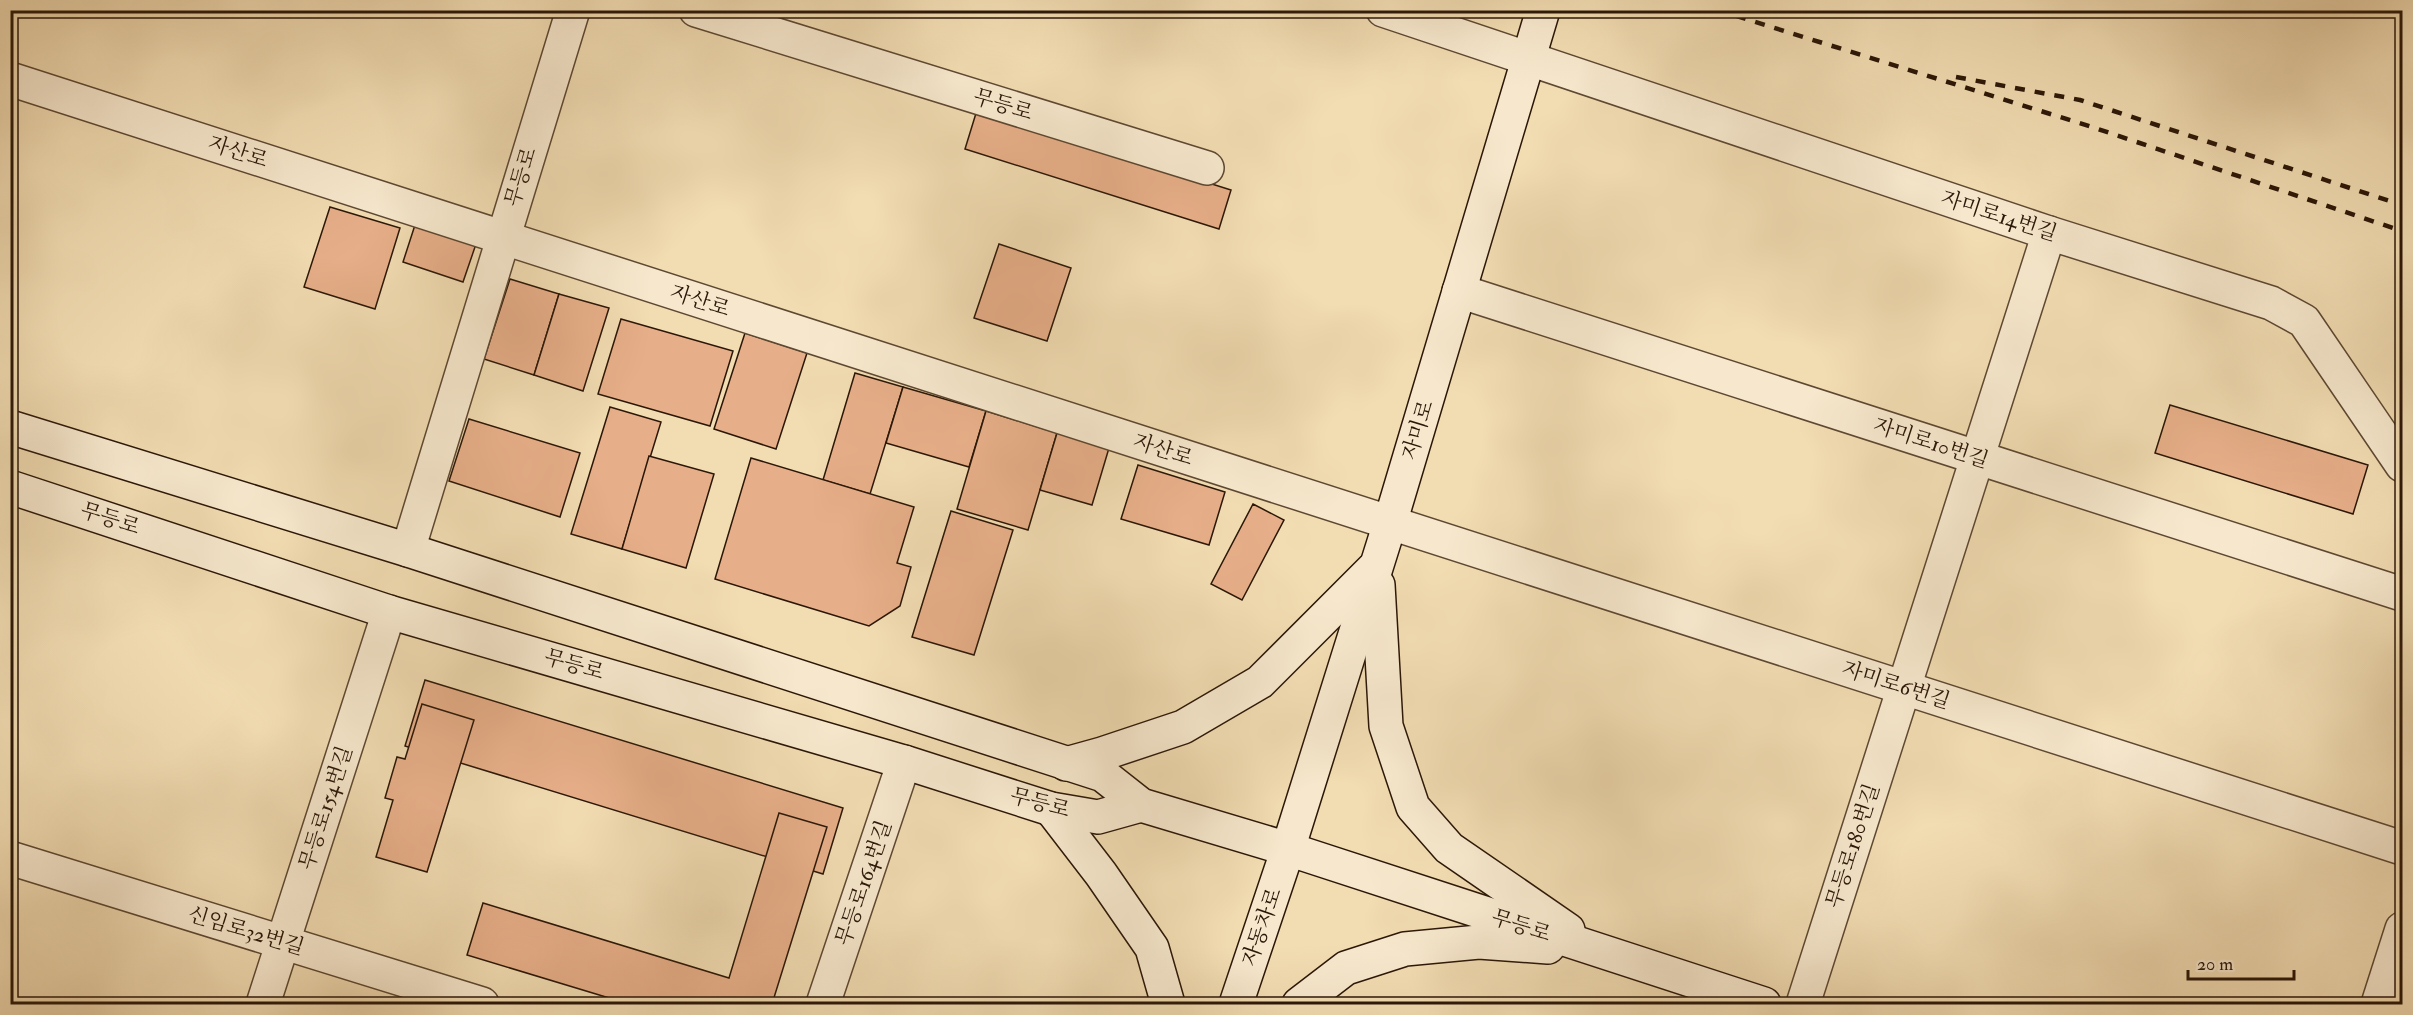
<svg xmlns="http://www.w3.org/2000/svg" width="2413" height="1015" font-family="'IM FELL Double Pica','Noto Serif KR',serif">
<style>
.building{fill:#e7af89;stroke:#2b1708;stroke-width:1.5}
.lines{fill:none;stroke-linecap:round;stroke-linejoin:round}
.street-casing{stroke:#5d4832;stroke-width:36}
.secondary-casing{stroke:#2b1708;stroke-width:36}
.street{stroke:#f7e8cd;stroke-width:33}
.secondary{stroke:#f7e8cd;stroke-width:33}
.rail{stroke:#2b1708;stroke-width:4.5;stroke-dasharray:10 10;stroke-linecap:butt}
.labels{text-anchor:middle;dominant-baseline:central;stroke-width:6;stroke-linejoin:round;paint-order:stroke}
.street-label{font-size:21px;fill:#2b1708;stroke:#f7e8cd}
</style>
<rect width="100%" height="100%" fill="#f2dcb2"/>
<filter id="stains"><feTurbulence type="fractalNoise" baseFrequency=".00333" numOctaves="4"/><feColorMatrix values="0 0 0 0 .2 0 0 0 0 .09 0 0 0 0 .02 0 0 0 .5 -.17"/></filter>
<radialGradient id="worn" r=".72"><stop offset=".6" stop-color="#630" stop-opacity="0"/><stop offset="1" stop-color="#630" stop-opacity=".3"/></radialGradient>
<!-- building -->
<g class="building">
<path d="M977,110L1231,190L1219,229L965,149Z"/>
<path d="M330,207L400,228L375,309L304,287Z"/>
<path d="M415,225L476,244L463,282L403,262Z"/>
<path d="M999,244L1071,268L1047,341L974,318Z"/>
<path d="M510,279L559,294L534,375L484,359Z"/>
<path d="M559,294L609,308L583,391L534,375Z"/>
<path d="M621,319L733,351L710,426L598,394Z"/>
<path d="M745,333L807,353L776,449L714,429Z"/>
<path d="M855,373L903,387L870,494L823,480Z"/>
<path d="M903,387L986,411L969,467L886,443Z"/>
<path d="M2170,405L2368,465L2353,514L2155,453Z"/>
<path d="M610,407L661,422L622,549L571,534Z"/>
<path d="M986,411L1057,433L1028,530L957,509Z"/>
<path d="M469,419L580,453L560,517L449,481Z"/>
<path d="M1057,433L1109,448L1092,505L1040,490Z"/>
<path d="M649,456L714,474L686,568L622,549Z"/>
<path d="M751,458L914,507L897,563L911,567L900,606L869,626L715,579Z"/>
<path d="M1138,465L1225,492L1209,545L1121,519Z"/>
<path d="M1253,504L1284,520L1242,600L1211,584Z"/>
<path d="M951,511L1013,530L974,655L912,637Z"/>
<path d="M425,680L843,808L823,874L405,746Z"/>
<path d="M422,704L474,720L427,872L376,857L393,800L385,798L397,757L405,759Z"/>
<path d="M779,813L827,827L772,1004H629L467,955L483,903L729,978Z"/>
</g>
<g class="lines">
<defs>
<g id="street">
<path d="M696,10L1207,168"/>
<path d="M1383,10L2049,233L2271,303L2304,321L2402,465"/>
<path d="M10,79L2402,848"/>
<path d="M1459,291L2402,594"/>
<path d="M408,550L573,10"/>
<path d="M10,858L482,1004"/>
<path d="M263,1004L389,612"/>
<path d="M823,1004L904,762"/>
<path d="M1803,1004L2049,233"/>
<path d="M2378,1004L2402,929"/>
</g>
<g id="secondary">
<path d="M10,427L408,550L1103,775L1141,805L1288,849L1764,1004"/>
<path d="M10,487L389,612L904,762L1051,809L1098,817L1141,805"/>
<path d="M1378,585L1386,726L1413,807L1449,848L1568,930"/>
<path d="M1066,764L1102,754L1183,727L1260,682L1373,569"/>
<path d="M1051,809L1101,874L1152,948L1168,1004"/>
<path d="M1236,1004L1288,849L1390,523L1543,10"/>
<path d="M1299,1004L1346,968L1405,949L1479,942L1548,947"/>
</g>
</defs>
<!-- street casing -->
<use href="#street" class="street-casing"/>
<!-- secondary casing -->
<use href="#secondary" class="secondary-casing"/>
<!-- street -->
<use href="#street" class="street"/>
<!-- secondary -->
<use href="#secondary" class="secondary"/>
<!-- rail -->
<g class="rail">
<path d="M1717,10L2092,127L2402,231"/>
<path d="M1956,77L2080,100L2402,205"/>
</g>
</g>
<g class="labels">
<!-- street labels -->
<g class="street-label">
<text transform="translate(1003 105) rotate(17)">무등로</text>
<text transform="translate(238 152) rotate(18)">자산로</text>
<text transform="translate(521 177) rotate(-73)">무등로</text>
<text transform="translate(1999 216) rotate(18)">자미로14번길</text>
<text transform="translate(700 301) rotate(18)">자산로</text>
<text transform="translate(1418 430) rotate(-73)">자미로</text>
<text transform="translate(1931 443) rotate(18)">자미로10번길</text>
<text transform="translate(1163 450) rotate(18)">자산로</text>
<text transform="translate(110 519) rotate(18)">무등로</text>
<text transform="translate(574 665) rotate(16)">무등로</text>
<text transform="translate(1896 685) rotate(18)">자미로6번길</text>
<text transform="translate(1040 803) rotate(15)">무등로</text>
<text transform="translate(326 808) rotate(-72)">무등로154번길</text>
<text transform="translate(1853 846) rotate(-72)">무등로180번길</text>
<text transform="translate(864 883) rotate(-71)">무등로164번길</text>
<text transform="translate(1521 926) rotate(18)">무등로</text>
<text transform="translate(1262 927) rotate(-71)">자동차로</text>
<text transform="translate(246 931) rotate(17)">신임로32번길</text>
</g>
</g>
<!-- margin -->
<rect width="2413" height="1015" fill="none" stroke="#f2dcb2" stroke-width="36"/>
<rect x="12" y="12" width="2389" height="991" fill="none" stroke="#2b1708" stroke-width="3"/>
<rect x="18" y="18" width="2377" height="979" fill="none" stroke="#2b1708" stroke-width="1.5"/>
<!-- scale -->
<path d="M2188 970v9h106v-9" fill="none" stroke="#2b1708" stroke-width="3"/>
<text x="2197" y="970" font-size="18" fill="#2b1708" stroke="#f7e8cd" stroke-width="4.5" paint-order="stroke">20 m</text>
<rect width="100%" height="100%" filter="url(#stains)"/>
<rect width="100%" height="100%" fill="url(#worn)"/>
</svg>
